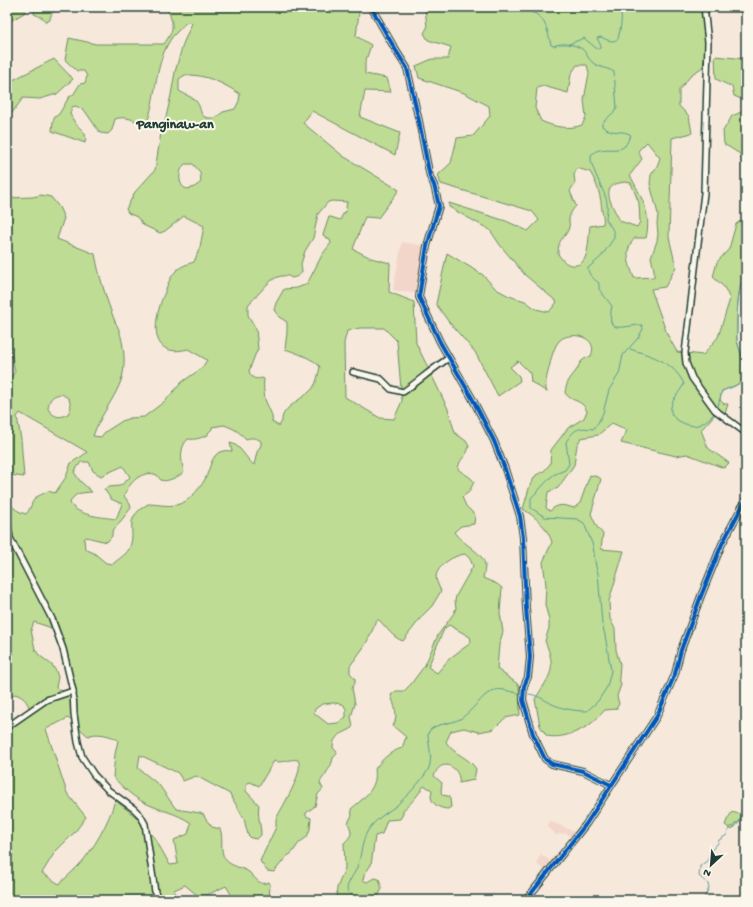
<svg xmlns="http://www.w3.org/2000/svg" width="753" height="907" font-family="'Gochi Hand',sans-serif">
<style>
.built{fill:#f2d6c9}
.green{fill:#bedc94;stroke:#6e8c64;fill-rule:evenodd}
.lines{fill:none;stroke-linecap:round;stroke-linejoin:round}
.stream{stroke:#5c9998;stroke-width:1}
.minor-casing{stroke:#1f3d34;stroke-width:8}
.minor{stroke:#fbf7ec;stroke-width:5}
.cycleway-casing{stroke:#fbf7ec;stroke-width:6}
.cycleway{stroke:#0057b8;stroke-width:4}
.labels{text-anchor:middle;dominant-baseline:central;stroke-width:4;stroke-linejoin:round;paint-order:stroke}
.neighbourhood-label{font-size:14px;font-weight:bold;fill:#1f3d34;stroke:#fbf7ec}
</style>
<rect width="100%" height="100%" fill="#f7e8dc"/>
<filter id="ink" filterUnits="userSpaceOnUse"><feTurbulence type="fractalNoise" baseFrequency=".025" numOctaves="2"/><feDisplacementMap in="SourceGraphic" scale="8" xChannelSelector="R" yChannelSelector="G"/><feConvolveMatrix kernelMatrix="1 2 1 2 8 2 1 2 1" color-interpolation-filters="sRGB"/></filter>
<g filter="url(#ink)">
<g class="built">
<polygon points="402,242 425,246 417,294 393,290"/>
<polygon points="550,821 575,832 572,837 565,833 556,835 554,834 554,832 547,827"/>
<polygon points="541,854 550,861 554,856 556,857 545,871 536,863"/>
</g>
<g class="green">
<polygon points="7,7 26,7 24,13 7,23"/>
<path d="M 35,7 L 59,7 C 55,10 50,14 50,20 L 46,22 L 43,18 L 34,14 Z"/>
<path d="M 169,7 L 357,7 L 359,13 L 356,36 L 371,45 L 365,63 L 365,74 L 387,78 L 391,92 L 365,91 L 360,117 L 400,133 L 395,155 L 312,111 L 303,123 L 343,156 L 399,190 L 378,218 L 365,217 L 353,249 L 371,258 L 390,263 L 389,292 L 414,302 L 416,343 L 448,409 L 455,433 L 466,441 L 469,446 C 467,458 460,456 458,469 C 463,474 471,476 474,482 L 469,492 L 462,497 L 466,506 L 475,515 L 474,524 L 461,526 L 454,532 C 461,543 483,552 485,565 C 485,569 484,574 483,578 L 497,584 L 502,588 L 500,613 L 503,632 L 499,645 L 497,669 L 519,685 L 520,715 L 505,718 L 494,729 L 479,732 L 464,728 L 451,731 L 446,742 C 454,755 469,757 476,769 L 474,780 L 459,783 C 462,770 442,754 434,776 L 442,783 L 441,791 L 442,795 L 448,796 L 450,799 L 451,807 L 448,809 C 442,809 431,805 431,796 C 431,794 432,792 432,790 L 425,786 L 423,787 C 419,794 410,805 403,810 L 403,814 L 400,819 L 387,820 L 382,834 L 375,836 L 371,865 L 364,875 L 363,880 L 367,882 L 374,878 L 379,879 L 382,889 L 378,896 L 378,900 L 336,900 L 337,888 L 345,868 L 344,843 C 352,835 353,834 348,823 L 352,815 L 351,809 C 365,797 378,788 375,769 C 383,758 390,752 402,748 L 406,737 L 393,726 C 399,716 394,705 391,695 L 396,691 L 404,691 L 411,684 L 425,665 L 438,635 L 454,613 L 456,608 L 455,601 L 456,596 L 473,566 L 470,559 L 465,554 C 454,555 438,565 436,576 C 436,582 439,586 441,591 L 432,606 L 423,615 L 403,641 C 393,638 387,628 379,620 L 377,620 L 366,644 L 350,666 L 350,673 L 355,678 L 355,683 L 352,688 L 355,704 L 351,717 L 353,725 L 351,729 C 342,734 333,735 333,748 L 337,752 L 337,754 L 333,758 C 332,768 320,780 320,783 C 321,785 322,787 323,789 L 318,794 L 315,806 L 306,813 L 306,816 L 311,818 L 310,829 L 307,837 L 299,843 L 292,853 L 286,857 L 274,872 L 267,871 L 260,861 L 276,827 L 276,819 C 282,807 305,771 298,760 C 289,758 283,764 274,761 L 259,786 L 250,782 L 246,784 L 246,791 L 259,805 C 257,816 261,824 261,835 L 257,839 L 251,838 L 248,835 L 244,819 L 230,794 L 196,776 L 183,781 L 178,773 L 140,755 L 138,768 L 159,785 L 176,809 L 200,813 L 204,815 L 205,818 L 212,827 L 220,829 C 224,838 219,850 225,859 C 231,867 242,867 249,872 C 253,875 256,881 261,883 C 264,884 266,883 269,882 L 270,884 L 269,900 L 225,900 L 231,894 L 226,886 L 207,895 L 197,895 L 185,885 L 174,890 L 176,900 L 7,900 L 7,726 L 30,710 C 27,701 24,697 15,694 L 7,700 L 7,541 L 9,541 L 7,529 L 7,381 L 15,372 L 7,333 L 7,198 L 33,197 L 41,195 L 51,197 L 59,207 L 64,218 L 57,239 L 95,254 C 99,276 106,298 114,319 C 115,323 118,326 119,330 C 124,345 126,363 122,378 C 115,399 100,415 93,436 L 101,437 L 105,432 L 122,421 L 130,418 L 144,417 L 165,401 L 182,382 L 202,368 L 207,360 L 188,349 C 146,360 154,316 165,292 C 167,285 170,278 175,272 C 179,267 187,264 194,262 L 200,247 L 204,226 L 184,216 L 165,231 L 160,233 L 143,225 L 137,217 L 128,213 L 126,209 L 135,192 L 155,170 L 161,133 L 164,126 L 171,95 L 175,72 L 183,44 L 192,23 L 188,22 C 183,24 183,26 179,30 C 177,32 175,34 173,36 C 154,61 157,98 146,126 C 136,121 126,115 115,119 L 112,130 L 108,134 L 100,133 L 85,111 L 76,106 L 72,107 L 70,114 C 72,117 73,120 75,123 C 81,130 88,132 85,143 L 52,131 L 53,121 L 55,117 L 59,114 L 69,97 L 73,95 L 80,84 L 85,83 L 87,76 L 84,71 L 77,71 L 65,60 L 69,38 L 96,44 L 164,44 C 174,30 174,26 168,10 ZM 185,75 C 205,74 223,83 240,94 L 239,101 L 235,109 L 223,112 L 215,118 C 196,119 204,110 196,101 C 192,97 184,94 179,91 L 179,79 ZM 185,164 L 193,164 L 200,172 L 201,182 C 179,202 175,172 185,164 ZM 332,201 L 347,202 L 345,213 L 343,214 L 340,220 L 331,217 L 329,217 L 323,235 L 330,240 L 331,243 L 322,255 L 307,284 L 297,288 L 284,289 L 276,303 L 274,310 L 279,317 L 287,322 L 287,332 L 285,349 C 294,352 315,359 320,367 C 318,375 317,382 313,388 C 304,399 281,407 282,421 L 279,426 L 272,422 C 274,415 267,406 265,399 C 264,392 263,386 264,379 L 262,378 C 255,380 251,378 249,371 L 255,355 L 258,349 L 256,329 L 248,315 L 248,305 C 252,300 257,296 261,291 C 269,282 276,274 289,276 L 291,278 C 297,277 299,276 302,272 L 301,264 L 305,251 L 313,238 L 318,214 L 328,202 ZM 360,328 L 384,328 L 397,341 L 402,401 L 394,419 L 380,418 L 345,397 L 344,343 L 347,331 ZM 62,394 L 69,399 L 71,407 L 68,414 C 59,419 54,417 48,409 C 49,399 52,395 62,394 ZM 20,413 L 87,452 L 82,456 L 71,463 L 66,477 L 55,493 L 48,491 C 44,494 39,495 35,498 C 31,503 31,509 26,514 C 4,508 8,493 10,475 L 24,477 L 21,439 L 17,417 ZM 224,425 C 235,429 238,431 246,439 C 252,437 256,438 261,441 L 261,445 L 257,452 L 254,465 C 245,458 241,445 230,443 L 232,451 C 229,451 226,450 223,451 C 211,453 210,470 205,479 C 201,487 191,499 182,503 C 172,508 158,504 148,504 C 121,520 138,529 129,549 C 126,555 118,559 113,564 L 106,563 L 94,553 L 85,549 L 84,539 L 86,537 L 107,542 L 112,536 L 112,532 L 131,508 L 130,504 L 124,496 C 129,483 142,469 157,475 C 158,476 159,479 161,480 C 166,483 180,476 184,472 C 181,461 179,447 188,439 C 196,440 200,438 208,435 L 208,433 L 212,429 L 212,427 ZM 81,462 L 89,462 L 93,471 L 101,476 L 123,466 L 130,477 L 120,486 L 109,487 L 104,489 L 111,499 L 122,504 L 116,519 C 103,517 77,516 70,503 C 74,492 82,493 92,492 L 80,481 L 74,472 ZM 34,622 L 49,627 L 55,632 L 67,670 L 69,689 L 63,691 L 56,688 L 58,677 L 56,671 L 52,665 L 39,655 L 35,649 L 31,630 ZM 449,625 L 470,637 L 471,641 L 468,645 L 450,658 L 437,673 L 428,667 L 444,629 ZM 334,703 L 343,704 L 346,709 L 346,717 L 338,723 L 328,724 L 314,713 L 315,709 L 322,704 ZM 68,718 L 88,736 C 95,732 111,735 118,740 L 115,754 L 113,777 C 122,787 133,797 145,803 C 161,811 175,812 191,823 L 188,834 L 174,840 L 178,864 L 170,865 L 156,840 L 136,817 L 115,800 C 110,820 93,851 78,866 C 72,872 66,878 59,884 L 42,873 L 55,852 L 75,832 L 86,817 L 67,793 L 46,729 Z"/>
<path d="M 425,7 L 707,7 L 708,24 L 703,67 L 692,74 L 679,90 L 679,106 L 689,116 L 692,133 L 672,138 L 669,237 L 676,267 L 665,287 L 651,289 L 667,334 L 677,352 L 703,355 L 718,337 L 730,299 L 724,287 L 713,277 L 717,262 L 729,249 L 736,224 L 746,217 L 746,268 C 738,288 737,306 737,328 C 737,333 736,339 738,344 C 740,353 750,370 744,379 C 739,385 729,388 722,391 L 720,400 L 724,404 L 728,404 L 725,414 L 734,420 L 734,424 L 717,412 L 701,430 L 708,448 L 729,463 L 724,468 L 687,454 L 676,456 L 621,443 L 627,430 L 612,423 L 598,435 L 581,438 L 577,445 L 574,465 L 558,488 L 548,492 L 546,508 L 550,511 C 558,503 564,505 574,508 L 580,503 L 590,475 L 598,477 L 601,479 L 591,514 L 597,527 L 603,534 L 601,549 L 624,551 L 609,601 L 610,619 L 615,629 L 616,650 L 620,664 L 619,678 L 621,685 L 617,696 L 619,704 L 616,709 L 605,710 C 600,715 595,721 589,725 C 577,733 560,739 547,736 L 540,726 L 535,699 C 551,674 557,670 545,641 L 549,628 L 549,620 L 545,605 L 546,585 L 543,562 L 552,542 C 547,527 537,518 523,509 L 530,485 L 536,475 L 544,471 L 550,464 L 551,450 L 568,428 L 584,418 L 587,411 C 581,398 572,403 565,393 C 566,383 570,378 576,371 C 579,367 579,362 583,360 C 585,358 589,357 591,356 C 600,336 569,330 559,341 C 553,348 551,360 549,368 C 547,376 544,385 547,392 L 531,382 L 530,373 L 518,361 L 510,367 L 519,376 L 520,381 L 498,396 L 475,352 L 448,321 L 436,304 L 447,253 L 483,275 L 496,289 L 509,296 L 525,301 L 536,309 L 549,312 L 557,302 L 525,275 L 500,245 L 490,230 L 449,207 L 449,203 L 506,221 L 528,231 L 539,220 L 532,211 L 441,184 L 438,175 L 451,163 L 457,138 L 473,136 L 490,116 L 489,106 L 464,93 L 419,78 L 416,66 L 432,59 L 448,59 L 451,47 L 428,40 L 424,33 L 427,28 ZM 577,65 L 587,65 L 589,73 L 584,100 L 586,117 L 582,125 C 569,130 554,127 541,121 L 535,108 L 537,88 L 543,86 L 568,93 L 571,74 ZM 647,142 L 660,158 L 657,166 L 651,175 L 650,184 L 658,214 L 657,224 L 658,234 L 657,241 L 651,257 L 654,270 L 654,277 L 634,278 C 629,263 623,251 635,238 L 646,238 C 652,213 641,197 630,175 L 642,159 L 638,151 ZM 577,168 L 590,172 C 598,185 601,197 602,211 C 603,216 604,220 603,224 L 590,226 C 588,237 590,264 576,265 C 567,266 563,261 558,254 C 558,236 566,239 569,227 C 570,225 569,223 569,221 C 569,215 572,210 576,206 L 570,191 L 575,183 L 574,175 ZM 625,182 L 631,183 L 639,203 L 640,222 L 637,227 L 620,221 C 612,204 597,185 625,182 Z"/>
<polygon points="715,56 746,59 746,101 734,96 732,87 716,79"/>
<polygon points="54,59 73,79 57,94 40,99 23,98 9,117 12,120 7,133 7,83"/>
<polygon points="746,110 746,170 744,167 740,154 724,144 723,131 732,116"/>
<polygon points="746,807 746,815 732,830 725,825 727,820 732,812 739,814"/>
</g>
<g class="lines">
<g class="stream">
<path d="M 522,7 C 526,12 530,11 536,14 C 547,21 548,34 551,45 L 554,46 C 561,42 575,44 582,49 C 586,52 588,59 593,63 C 600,68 608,68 614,72 L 617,108 L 614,112 L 602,123 L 602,126 C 611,135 623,129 631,135 C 629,138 627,143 625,146 C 618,153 600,145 592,154 C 586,162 607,193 607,204 C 608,209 606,214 606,219 L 614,232 L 614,238 L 601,257 L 588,268 C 588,275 594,279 599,283 L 599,289 L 612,306 C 605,337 623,325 642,325 L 643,329 L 638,338 L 623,355 L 619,374 L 609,390 L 603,413 L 598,423 L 593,429 C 578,427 574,429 566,442 L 569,464 L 565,470 L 553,475 L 531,498 L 531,508 L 545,517 L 577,519 L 584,523 L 593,546 L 596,567 L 598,573 L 602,624 L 605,635 L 611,671 L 607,687 L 598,701 L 587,711 C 575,711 563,709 552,704 C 545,700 537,695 529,694"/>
<path d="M 569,44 L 584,38 L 596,48 L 599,49 L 601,46 L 597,38 L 601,37 C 607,40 612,43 618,39 C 620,29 624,17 619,7"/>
<polyline points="7,155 12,148"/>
<path d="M 630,349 C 652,356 673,361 684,384 C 680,392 669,402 671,412 C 672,417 676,419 679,421 C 696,430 702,425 715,413"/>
<path d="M 717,410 L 722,391 C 729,388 739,386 744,379 C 750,370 740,353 738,344 C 736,339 737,333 737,328 C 737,307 738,288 746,268"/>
<path d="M 361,900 L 361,898 C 357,896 353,896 350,894 C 341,889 356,873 357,867 C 361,857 362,841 367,832 C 374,820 385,814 396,806 C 407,796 420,783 428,770 C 435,757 425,737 429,731 C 436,723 451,724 460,719 C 472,712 481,696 492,691 C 501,687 509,692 518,693"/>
<polyline points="703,900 709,888 708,884 699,876 700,866 708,860 710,852 718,843 719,840 727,835 729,827 733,827 736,823 739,822 742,814 746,811"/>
</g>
<defs>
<g id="minor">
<polyline points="371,7 395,49 407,68 419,121 430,177 434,185 439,206 427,246 419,297 440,342 472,398 494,441 505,469 520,516 523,538 526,608 530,657 528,677 524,686 523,700 533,734 545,759 552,764 583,771 611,785"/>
<polyline points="704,7 708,42 704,193 685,353 686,363 692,378 715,410 746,433"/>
<path d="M 353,372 L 381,379 L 391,389 L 403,392 C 419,381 433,368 449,358"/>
<polyline points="7,519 10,538 52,619 63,649 73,691 74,714 78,742 82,757 94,775 108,790 134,809 140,815 145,824 155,892 158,900"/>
<polyline points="7,727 46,700 73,691"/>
<polyline points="526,900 586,824 657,716 675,674 681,650 701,596 722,544 746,499"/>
</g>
</defs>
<use href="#minor" class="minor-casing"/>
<use href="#minor" class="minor"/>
<defs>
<g id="cycleway">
<polyline points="371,7 395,49 407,68 419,121 430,177 434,185 439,206 427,246 419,297 440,342 472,398 494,441 505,469 520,516 523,538 526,608 530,657 528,677 524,686 523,700 533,734 545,759 552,764 583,771 611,785"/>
<polyline points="526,900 586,824 657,716 675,674 681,650 701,596 722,544 746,499"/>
</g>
</defs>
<use href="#cycleway" class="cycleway-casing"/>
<use href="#cycleway" class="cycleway"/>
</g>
</g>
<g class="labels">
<g class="neighbourhood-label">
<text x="175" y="125">Panginaw-an</text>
</g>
</g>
<rect width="753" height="907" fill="none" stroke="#fbf7ec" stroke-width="24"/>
<rect x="12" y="12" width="729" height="883" fill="none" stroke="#1f3d34" stroke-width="1.5" filter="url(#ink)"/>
<g transform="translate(711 865) rotate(206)" stroke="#fbf7ec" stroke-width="3" paint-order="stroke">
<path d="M0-3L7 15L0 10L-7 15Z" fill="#1f3d34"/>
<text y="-6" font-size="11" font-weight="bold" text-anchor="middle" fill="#1f3d34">N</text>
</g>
</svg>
